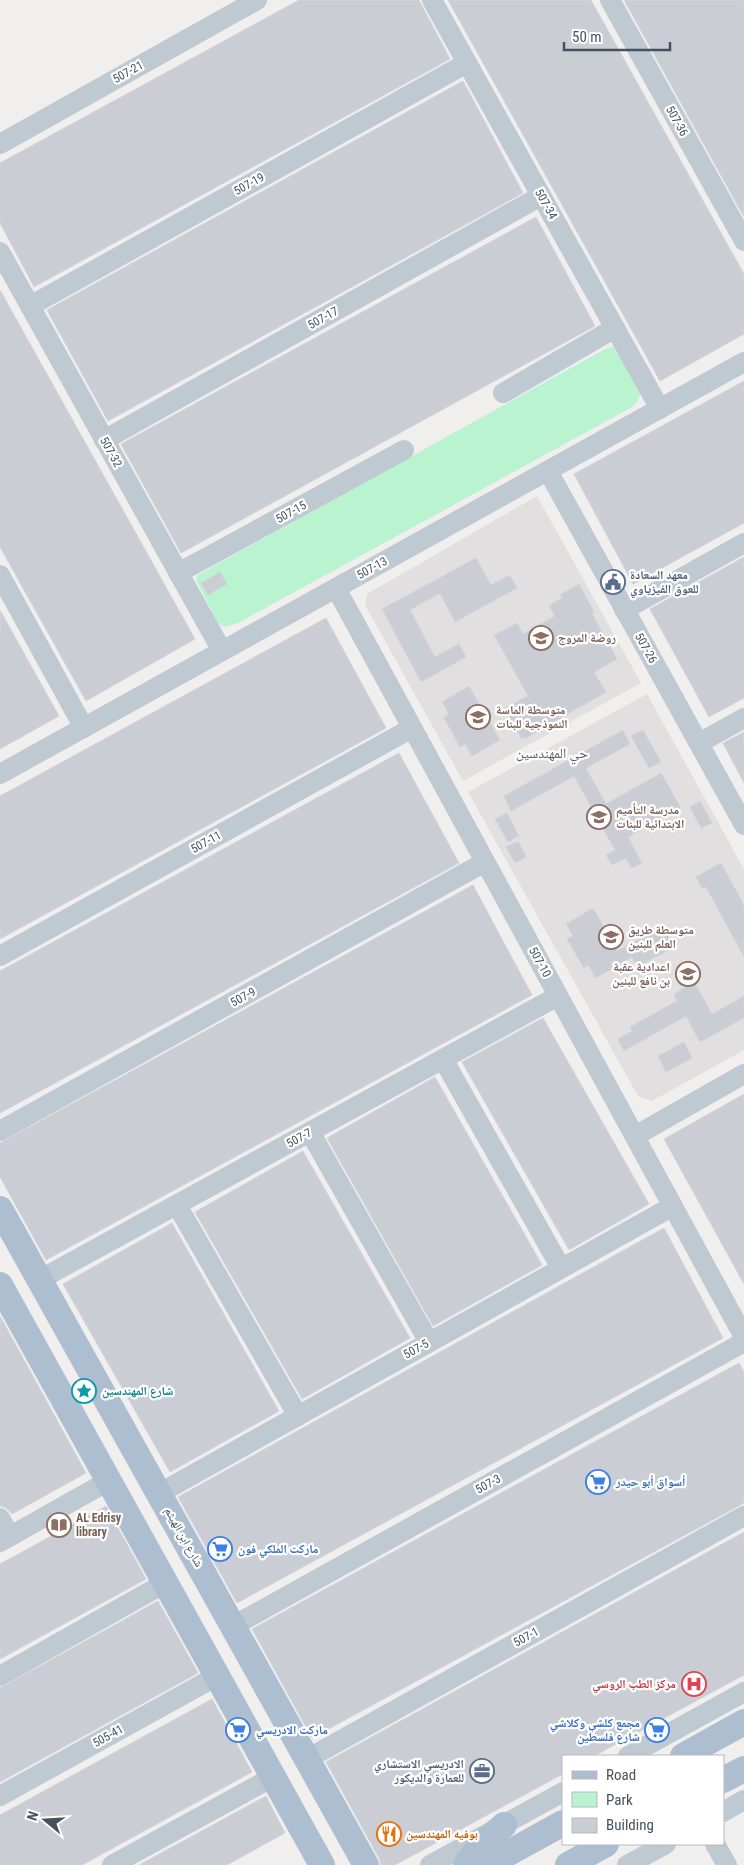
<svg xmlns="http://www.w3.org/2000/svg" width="744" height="1865" font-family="'Roboto Condensed','Noto Naskh Arabic',sans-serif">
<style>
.education{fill:#e2dfe0}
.green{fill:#b9f3cf}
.building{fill:#cacdd4;stroke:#d2d5db}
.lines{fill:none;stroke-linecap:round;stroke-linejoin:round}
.minor{stroke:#bec9d2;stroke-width:20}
.major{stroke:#acbed0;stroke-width:26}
.labels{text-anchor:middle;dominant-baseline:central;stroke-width:4.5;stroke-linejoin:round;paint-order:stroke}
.street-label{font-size:12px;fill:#45525e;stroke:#fff}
.service-label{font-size:12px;font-weight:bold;fill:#4e5e75;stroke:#fff;text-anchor:start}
.education-label{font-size:12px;font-weight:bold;fill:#785e54;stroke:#fff;text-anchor:start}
.culture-label{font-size:12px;font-weight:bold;fill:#0d838f;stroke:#fff;text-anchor:start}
.shop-label{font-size:12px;font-weight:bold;fill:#366cbe;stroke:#fff;text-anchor:start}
.health-label{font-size:12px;font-weight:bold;fill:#be3a42;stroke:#fff;text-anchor:end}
.food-label{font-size:12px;font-weight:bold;fill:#c56008;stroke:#fff;text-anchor:start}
.neighbourhood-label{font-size:14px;fill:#5a5f64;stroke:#fff}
</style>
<rect width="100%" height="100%" fill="#f1eeee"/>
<g class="education">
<polygon points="537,496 641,683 463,781 365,605 367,594"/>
<polygon points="647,694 744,869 744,1050 652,1101 638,1096 468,792"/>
</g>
<polygon class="green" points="613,347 640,390 640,396 634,406 240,622 225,627 218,624 197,582 196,578 199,574 607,348"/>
<g class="building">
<polygon points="299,0 419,0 450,59 34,287 0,223 0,163"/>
<polygon points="448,0 591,0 744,274 744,334 660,381"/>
<polygon points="624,0 744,0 744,217"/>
<polygon points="463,81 523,193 108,421 47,310"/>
<polygon points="536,217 595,326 181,553 121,444"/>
<polygon points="0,290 195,639 86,701 0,547"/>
<polygon points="744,381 744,523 633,584 574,474"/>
<polygon points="744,557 744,698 709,717 650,609"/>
<polygon points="476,558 491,585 510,575 517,588 455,622 440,593 410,610 435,657 459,644 466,657 421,682 382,609"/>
<polygon points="220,572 227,584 208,595 201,583"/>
<polygon points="579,584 594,612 592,614 617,659 594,672 606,692 526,738 521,738 505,708 528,696 494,635 517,623 523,634 555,616 549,606 562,598 560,595"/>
<polygon points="0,610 59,716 0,749"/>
<polygon points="326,618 386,728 0,939 0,796"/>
<polygon points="469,686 500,740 472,756 465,744 460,747 444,718 449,714 442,702"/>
<polygon points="623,730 630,744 586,768 606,804 661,773 681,808 628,837 642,863 631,868 626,858 612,865 606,855 615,850 574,776 511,811 504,796"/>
<polygon points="643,730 661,762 649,768 631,736"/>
<polygon points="744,732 744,783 723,743"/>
<polygon points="399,753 459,863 0,1113 0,971"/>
<polygon points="700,801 712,823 701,828 690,807"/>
<polygon points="507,813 519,836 508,842 495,819"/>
<polygon points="518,841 526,857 515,863 506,847"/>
<polygon points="721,863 744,905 744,957 706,887 702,889 696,877"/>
<polygon points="473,885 532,995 46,1260 0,1177 0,1143"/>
<polygon points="593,908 617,951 663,926 674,947 637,967 632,957 596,978 588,965 584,968 567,939 573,936 566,924"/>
<polygon points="694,982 712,1014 744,996 744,1018 700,1042 686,1016 624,1051 618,1039 632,1031 630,1027 677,1001 674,994"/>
<polygon points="543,1018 649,1204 569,1250 462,1062"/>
<polygon points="684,1042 692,1058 666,1072 658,1056"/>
<polygon points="435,1077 542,1265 433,1326 327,1138"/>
<polygon points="744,1094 744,1284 664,1139"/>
<polygon points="303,1151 410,1338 302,1399 195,1212"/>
<polygon points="172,1223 279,1411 170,1472 63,1284"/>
<polygon points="664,1228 723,1338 237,1603 178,1497"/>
<polygon points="0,1316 86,1473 12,1514 6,1508 0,1506"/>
<polygon points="739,1363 744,1372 744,1503 312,1738 252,1629"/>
<polygon points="106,1506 146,1579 0,1659 0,1564"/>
<polygon points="744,1532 744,1675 594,1756 563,1756 563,1774 395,1865 381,1865 379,1858 326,1762"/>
<polygon points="158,1601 198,1673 0,1782 0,1688"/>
<polygon points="212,1699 252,1772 82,1865 0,1865 0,1815"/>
<polygon points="266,1796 285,1833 227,1865 139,1865"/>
</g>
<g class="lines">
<g class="minor">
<polyline points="432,0 660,409"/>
<polyline points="610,0 744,241"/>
<polyline points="0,144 257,0"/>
<polyline points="0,252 222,651"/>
<polyline points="30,306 467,63"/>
<polyline points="503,393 615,328"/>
<polyline points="104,440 541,196"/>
<polyline points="548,471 744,825"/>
<polyline points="178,573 404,450"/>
<polyline points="0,575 84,728"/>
<polyline points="336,588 744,1337"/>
<polyline points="624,610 744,543"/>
<polyline points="699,743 744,718"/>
<polyline points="0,774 744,362"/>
<polyline points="0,956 412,728"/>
<polyline points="443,1059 561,1268"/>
<polyline points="0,1131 485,862"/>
<polyline points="310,1132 429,1342"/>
<polyline points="635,1136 744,1074"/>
<polyline points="177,1205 298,1416"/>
<polyline points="39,1280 558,996"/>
<polyline points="160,1493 673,1206"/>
<polyline points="0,1518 10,1536"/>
<polyline points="0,1542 110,1480"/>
<polyline points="233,1626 744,1342"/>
<polyline points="0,1676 165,1583"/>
<polyline points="628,1756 744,1692"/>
<polyline points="307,1759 744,1516"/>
<polyline points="0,1796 217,1676"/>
<polyline points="723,1812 744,1800"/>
<polyline points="715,1844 727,1865"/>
<polyline points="112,1865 273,1777"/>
<polyline points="430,1865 563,1792"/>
<polyline points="627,1865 666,1844"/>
</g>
<g class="major">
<polyline points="0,1209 366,1865"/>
<polyline points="0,1285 322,1865"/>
<polyline points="683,1756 744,1722"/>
<polyline points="723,1780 744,1769"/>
<polyline points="466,1865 479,1847 504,1825"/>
<polyline points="487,1865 563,1823"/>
<polyline points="568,1865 606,1844"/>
</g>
</g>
<defs>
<symbol id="civic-ring" viewBox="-11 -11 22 22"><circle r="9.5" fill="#fff" stroke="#5c6f8a" stroke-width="1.5"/><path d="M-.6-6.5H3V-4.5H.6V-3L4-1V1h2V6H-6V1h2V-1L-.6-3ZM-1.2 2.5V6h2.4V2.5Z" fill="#5c6f8a"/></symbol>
<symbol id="school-ring" viewBox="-11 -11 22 22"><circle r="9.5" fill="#fff" stroke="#8d6e63" stroke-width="1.5"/><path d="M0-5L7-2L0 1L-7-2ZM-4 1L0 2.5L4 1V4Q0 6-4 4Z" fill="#8d6e63"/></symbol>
<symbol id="sight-ring" viewBox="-11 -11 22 22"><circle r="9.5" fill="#fff" stroke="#0f9aa8" stroke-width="1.5"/><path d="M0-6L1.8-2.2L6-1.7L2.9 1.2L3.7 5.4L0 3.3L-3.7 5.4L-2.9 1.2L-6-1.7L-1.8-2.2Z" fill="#0f9aa8"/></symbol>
<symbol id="supermarket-ring" viewBox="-11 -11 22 22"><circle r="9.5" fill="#fff" stroke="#3f7fe0" stroke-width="1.5"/><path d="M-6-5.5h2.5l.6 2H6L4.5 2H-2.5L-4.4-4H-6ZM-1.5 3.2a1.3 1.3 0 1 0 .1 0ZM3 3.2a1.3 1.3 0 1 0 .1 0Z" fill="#3f7fe0"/></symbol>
<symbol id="library-ring" viewBox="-11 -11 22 22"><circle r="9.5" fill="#fff" stroke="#8d6e63" stroke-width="1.5"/><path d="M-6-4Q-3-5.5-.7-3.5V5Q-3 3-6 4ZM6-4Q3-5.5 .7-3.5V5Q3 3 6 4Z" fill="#8d6e63"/></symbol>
<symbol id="hospital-ring" viewBox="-11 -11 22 22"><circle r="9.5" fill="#fff" stroke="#e0444e" stroke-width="1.5"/><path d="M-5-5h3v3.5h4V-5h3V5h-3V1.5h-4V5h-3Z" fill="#e0444e"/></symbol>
<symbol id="office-ring" viewBox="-11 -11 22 22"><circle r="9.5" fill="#fff" stroke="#5c6f8a" stroke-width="1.5"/><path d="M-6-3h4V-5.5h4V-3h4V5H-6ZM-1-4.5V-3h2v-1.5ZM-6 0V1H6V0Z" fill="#5c6f8a"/></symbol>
<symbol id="restaurant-ring" viewBox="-11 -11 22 22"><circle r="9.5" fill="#fff" stroke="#e8710a" stroke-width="1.5"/><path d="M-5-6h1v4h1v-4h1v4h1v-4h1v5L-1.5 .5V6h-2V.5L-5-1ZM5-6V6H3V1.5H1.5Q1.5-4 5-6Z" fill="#e8710a"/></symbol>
</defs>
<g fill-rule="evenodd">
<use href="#civic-ring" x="599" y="568" width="28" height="28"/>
<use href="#school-ring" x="527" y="624" width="28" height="28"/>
<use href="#school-ring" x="464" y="703" width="28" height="28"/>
<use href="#school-ring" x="585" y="803" width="28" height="28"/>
<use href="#school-ring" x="597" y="923" width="28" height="28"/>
<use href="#school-ring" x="674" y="960" width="28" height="28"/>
<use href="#sight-ring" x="70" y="1377" width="28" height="28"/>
<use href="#supermarket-ring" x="584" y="1468" width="28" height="28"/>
<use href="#library-ring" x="45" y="1511" width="28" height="28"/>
<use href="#supermarket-ring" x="206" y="1535" width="28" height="28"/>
<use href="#hospital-ring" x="680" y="1670" width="28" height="28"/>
<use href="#supermarket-ring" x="224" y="1716" width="28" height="28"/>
<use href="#supermarket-ring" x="643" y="1716" width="28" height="28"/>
<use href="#office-ring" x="468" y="1757" width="28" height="28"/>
<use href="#restaurant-ring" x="375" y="1820" width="28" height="28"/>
</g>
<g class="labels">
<g class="street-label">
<text transform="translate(128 72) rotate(-29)">507-21</text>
<text transform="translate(677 121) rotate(61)">507-36</text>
<text transform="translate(249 184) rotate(-29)">507-19</text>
<text transform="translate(546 204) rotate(61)">507-34</text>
<text transform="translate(323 318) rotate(-29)">507-17</text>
<text transform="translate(111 452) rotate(61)">507-32</text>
<text transform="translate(291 512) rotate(-29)">507-15</text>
<text transform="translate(372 568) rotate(-29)">507-13</text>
<text transform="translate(646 648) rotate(61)">507-26</text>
<text transform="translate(206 842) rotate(-29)">507-11</text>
<text transform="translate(540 962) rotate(61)">507-10</text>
<text transform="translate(243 997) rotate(-29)">507-9</text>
<text transform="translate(299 1138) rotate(-29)">507-7</text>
<text transform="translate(416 1349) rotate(-29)">507-5</text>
<text transform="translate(488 1484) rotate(-29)">507-3</text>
<text transform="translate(184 1537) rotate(61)">شارع ابن الهيثم</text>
<text transform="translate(526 1637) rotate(-29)">507-1</text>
<text transform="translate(108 1736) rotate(-29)">505-41</text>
</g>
<g class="service-label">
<text x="630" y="575">معهد السعادة<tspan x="630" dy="14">للعوق الفيزياوي</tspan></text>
<text x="464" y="1764" text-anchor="end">الادريسي الاستشاري<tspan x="464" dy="14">للعمارة والديكور</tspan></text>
</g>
<g class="education-label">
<text x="558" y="638">روضة المروج</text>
<text x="496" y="710">متوسطة الماسة<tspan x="496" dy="14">النموذجية للبنات</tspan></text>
<text x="616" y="810">مدرسة التأميم<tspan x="616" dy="14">الابتدائية للبنات</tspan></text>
<text x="628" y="930">متوسطة طريق<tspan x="628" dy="14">العلم للبنين</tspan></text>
<text x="670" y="967" text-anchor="end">اعدادية عقبة<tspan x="670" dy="14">بن نافع للبنين</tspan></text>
<text x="76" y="1518">AL Edrisy<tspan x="76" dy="14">library</tspan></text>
</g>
<g class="culture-label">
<text x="102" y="1391">شارع المهندسين</text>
</g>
<g class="shop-label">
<text x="616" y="1482">أسواق أبو حيدر</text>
<text x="238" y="1549">ماركت الملكي فون</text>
<text x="640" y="1723" text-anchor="end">مجمع كلشي وكلاشي<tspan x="640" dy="14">شارع فلسطين</tspan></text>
<text x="256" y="1730">ماركت الادريسي</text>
</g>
<g class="health-label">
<text x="676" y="1684">مركز الطب الروسي</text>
</g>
<g class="food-label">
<text x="406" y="1834">بوفيه المهندسين</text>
</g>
<g class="neighbourhood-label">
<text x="552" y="753">حي المهندسين</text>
</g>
</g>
<rect x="562" y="1755" width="162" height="90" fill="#ffffff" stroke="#b5babf"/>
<rect x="572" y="1771" width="25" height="8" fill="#acbed0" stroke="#b5babf"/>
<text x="606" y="1780" font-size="15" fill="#45525e">Road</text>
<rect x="572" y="1792" width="25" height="15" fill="#b9f3cf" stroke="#b5babf"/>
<text x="606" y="1805" font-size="15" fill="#45525e">Park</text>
<rect x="572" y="1818" width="25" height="15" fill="#cacdd4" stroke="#b5babf"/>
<text x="606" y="1830" font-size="15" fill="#45525e">Building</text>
<g transform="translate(45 1820) rotate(288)" stroke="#ffffff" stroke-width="4" paint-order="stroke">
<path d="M0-4L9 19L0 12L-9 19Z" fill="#45525e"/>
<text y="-8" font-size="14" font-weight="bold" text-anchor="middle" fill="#45525e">N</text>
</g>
<path d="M564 42v8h106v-8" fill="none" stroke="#45525e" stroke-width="2.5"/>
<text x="572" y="42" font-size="15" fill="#45525e" stroke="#ffffff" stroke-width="4" paint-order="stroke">50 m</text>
</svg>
